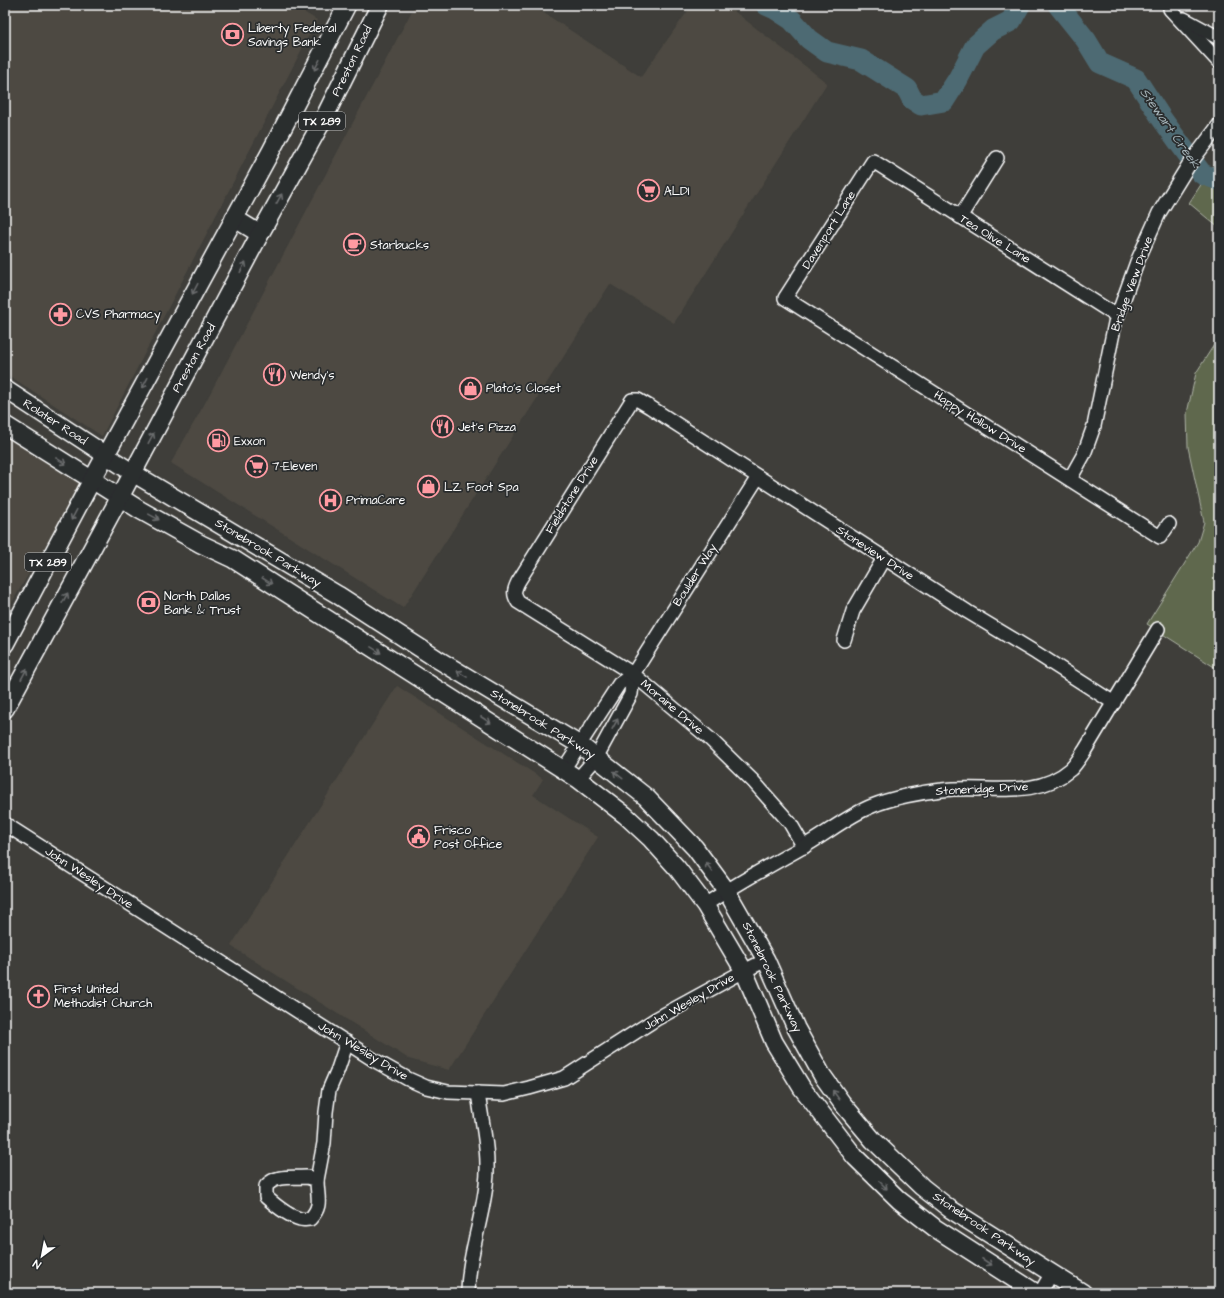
<svg xmlns="http://www.w3.org/2000/svg" width="1224" height="1298" font-family="'Architects Daughter',sans-serif">
<style>
.built{fill:#4d4a42}
.green{fill:#5e674d;stroke:#aeb3a6}
.lines{fill:none;stroke-linecap:round;stroke-linejoin:round}
.river{stroke:#4e6a73;stroke-width:21}
.minor-casing{stroke:#fff;stroke-width:16}
.major-casing{stroke:#fff;stroke-width:20}
.minor{stroke:#2a2d2e;stroke-width:13}
.major{stroke:#2a2d2e;stroke-width:17}
.oneway{stroke:#6a6c6d}
.labels{text-anchor:middle;dominant-baseline:central;stroke-width:3.5;stroke-linejoin:round;paint-order:stroke}
.shield{fill:#2a2d2e;stroke:#bfc0c0;stroke-width:1}
.shield-label{font-size:11px;font-weight:bold;fill:#fff}
.poi-label{font-size:12px;fill:#fff;stroke:#2a2d2e;text-anchor:start}
.street-label{font-size:12px;fill:#fff;stroke:#2a2d2e}
.water-label{font-size:13px;font-style:italic;fill:#a6b4b9;stroke:#2a2d2e}
</style>
<rect width="100%" height="100%" fill="#3f3e3a"/>
<filter id="ink" filterUnits="userSpaceOnUse"><feTurbulence type="fractalNoise" baseFrequency=".025" numOctaves="2"/><feDisplacementMap in="SourceGraphic" scale="8" xChannelSelector="R" yChannelSelector="G"/><feConvolveMatrix kernelMatrix="1 2 1 2 8 2 1 2 1" color-interpolation-filters="sRGB"/></filter>
<g filter="url(#ink)">
<g class="built">
<polygon points="5,5 292,5 317,20 102,436 5,373"/>
<polygon points="415,5 532,5 641,77 692,5 726,5 827,83 674,323 610,284 403,608 171,463 204,405"/>
<polygon points="5,434 83,482 5,614"/>
<polygon points="397,686 543,779 533,795 598,837 449,1070 409,1059 231,946"/>
</g>
<g class="green">
<polygon points="1219,157 1219,228 1189,203"/>
<polygon points="1219,337 1219,670 1147,624 1198,542 1204,522 1188,447 1187,413 1196,373"/>
</g>
<g class="lines">
<g class="river">
<polyline points="766,5 775,9 792,20 809,39 827,52 861,60 907,89 912,99 921,105 944,101 958,79 975,46 993,30 1011,21 1020,5"/>
<polyline points="1058,5 1086,40 1100,63 1136,79 1162,119 1202,174 1219,180"/>
</g>
<defs>
<g id="minor">
<polyline points="1170,9 1219,62"/>
<polyline points="1184,19 1219,38"/>
<polyline points="960,217 997,158"/>
<polyline points="1117,316 873,161 785,298 1160,537 1169,524"/>
<polyline points="1070,479 1084,454 1094,426 1115,323 1137,262 1159,213 1188,166 1219,125"/>
<polyline points="844,640 853,611 884,558"/>
<polyline points="563,770 619,684 633,674 758,477"/>
<polyline points="578,779 596,758 631,694 633,674"/>
<polyline points="5,824 374,1060 408,1079 426,1087 448,1092 504,1094 529,1088 564,1078 656,1019 744,971 766,960"/>
<path d="M 804,847 L 790,823 L 753,781 L 709,738 L 633,674 L 518,602 C 513,594 514,590 518,582 L 632,400 L 638,400 L 650,407 L 968,612 L 1036,653 L 1114,703"/>
<path d="M 705,905 C 736,884 769,866 801,848 C 825,835 847,816 872,806 C 891,798 922,792 942,790 C 986,784 1034,801 1071,769 C 1076,764 1081,756 1085,750 L 1158,629"/>
<path d="M 307,1177 L 317,1180 C 317,1198 323,1205 310,1219 C 307,1219 303,1220 300,1219 C 288,1216 275,1205 266,1197 L 266,1186 C 276,1174 293,1178 307,1177 Z"/>
<polyline points="317,1180 324,1143 326,1112 329,1090 338,1069 347,1042"/>
<path d="M 468,1293 C 468,1256 482,1221 486,1185 C 490,1154 482,1123 478,1093"/>
<polyline points="1040,1293 1052,1273"/>
</g>
<g id="major">
<polyline points="234,218 260,234"/>
<polyline points="5,389 133,473 338,595 437,659 580,745 646,797 695,848 726,890 766,960 796,1028 822,1075 842,1103 873,1140 922,1187 950,1209 1083,1293"/>
<polyline points="5,425 140,510 201,544 233,559 578,779 625,815 651,839 677,868 705,905 744,971 774,1042 802,1088 855,1157 899,1200 935,1228 1036,1293"/>
<polyline points="5,644 92,480 271,151 347,5"/>
<polyline points="5,709 120,497 260,234 323,120 380,5"/>
</g>
</defs>
<use href="#minor" class="minor-casing"/>
<use href="#major" class="major-casing"/>
<use href="#minor" class="minor"/>
<use href="#major" class="major"/>
</g>
<defs><path id="oneway-shaft" d="M-6 0H5M1.5-3L5.5 0L1.5 3" fill="none" stroke-width="1.6" stroke-linecap="round" stroke-linejoin="round"/></defs>
<g class="oneway">
<use href="#oneway-shaft" transform="translate(317 65) rotate(118)"/>
<use href="#oneway-shaft" transform="translate(279 199) rotate(-61)"/>
<use href="#oneway-shaft" transform="translate(243 267) rotate(-62)"/>
<use href="#oneway-shaft" transform="translate(195 289) rotate(118)"/>
<use href="#oneway-shaft" transform="translate(145 383) rotate(118)"/>
<use href="#oneway-shaft" transform="translate(151 438) rotate(-62)"/>
<use href="#oneway-shaft" transform="translate(61 461) rotate(32)"/>
<use href="#oneway-shaft" transform="translate(74 515) rotate(118)"/>
<use href="#oneway-shaft" transform="translate(154 517) rotate(29)"/>
<use href="#oneway-shaft" transform="translate(267 581) rotate(33)"/>
<use href="#oneway-shaft" transform="translate(65 598) rotate(-61)"/>
<use href="#oneway-shaft" transform="translate(376 650) rotate(32)"/>
<use href="#oneway-shaft" transform="translate(24 674) rotate(-62)"/>
<use href="#oneway-shaft" transform="translate(462 674) rotate(-149)"/>
<use href="#oneway-shaft" transform="translate(486 720) rotate(33)"/>
<use href="#oneway-shaft" transform="translate(615 724) rotate(-61)"/>
<use href="#oneway-shaft" transform="translate(618 775) rotate(-142)"/>
<use href="#oneway-shaft" transform="translate(709 867) rotate(-127)"/>
<use href="#oneway-shaft" transform="translate(836 1095) rotate(-126)"/>
<use href="#oneway-shaft" transform="translate(883 1185) rotate(45)"/>
<use href="#oneway-shaft" transform="translate(987 1262) rotate(33)"/>
</g>
</g>
<defs>
<symbol id="bank-ring" viewBox="-11 -11 22 22"><circle r="9.5" fill="#2a2d2e" stroke="#ff9aa2" stroke-width="1.5"/><path d="M-6-4H6V4H-6ZM0-2.3a2.3 2.3 0 1 0 0 4.6a2.3 2.3 0 1 0 0-4.6Z" fill="#ff9aa2"/></symbol>
<symbol id="supermarket-ring" viewBox="-11 -11 22 22"><circle r="9.5" fill="#2a2d2e" stroke="#ff9aa2" stroke-width="1.5"/><path d="M-6-5.5h2.5l.6 2H6L4.5 2H-2.5L-4.4-4H-6ZM-1.5 3.2a1.3 1.3 0 1 0 .1 0ZM3 3.2a1.3 1.3 0 1 0 .1 0Z" fill="#ff9aa2"/></symbol>
<symbol id="cafe-ring" viewBox="-11 -11 22 22"><circle r="9.5" fill="#2a2d2e" stroke="#ff9aa2" stroke-width="1.5"/><path d="M-5.5-4.5H6V0H3Q3 3.5 0 3.5H-2.5Q-5.5 3.5-5.5 0ZM3-3.2v2h1.7v-2ZM-6 4.5H4V6H-6Z" fill="#ff9aa2"/></symbol>
<symbol id="pharmacy-ring" viewBox="-11 -11 22 22"><circle r="9.5" fill="#2a2d2e" stroke="#ff9aa2" stroke-width="1.5"/><path d="M-2-6h4v4h4v4h-4v4h-4v-4h-4v-4h4Z" fill="#ff9aa2"/></symbol>
<symbol id="restaurant-ring" viewBox="-11 -11 22 22"><circle r="9.5" fill="#2a2d2e" stroke="#ff9aa2" stroke-width="1.5"/><path d="M-5-6h1v4h1v-4h1v4h1v-4h1v5L-1.5 .5V6h-2V.5L-5-1ZM5-6V6H3V1.5H1.5Q1.5-4 5-6Z" fill="#ff9aa2"/></symbol>
<symbol id="shop-ring" viewBox="-11 -11 22 22"><circle r="9.5" fill="#2a2d2e" stroke="#ff9aa2" stroke-width="1.5"/><path d="M-5-2.5h2.3a2.7 3.5 0 0 1 5.4 0H5L5.5 6h-11ZM-1.5-2.5h3a1.5 2.3 0 0 0-3 0Z" fill="#ff9aa2"/></symbol>
<symbol id="fuel-ring" viewBox="-11 -11 22 22"><circle r="9.5" fill="#2a2d2e" stroke="#ff9aa2" stroke-width="1.5"/><path d="M-5.5-6h7V0h2V4h1.3V-2.5L3-4.5l.8-.8L6-3V5H2.5V1h-1V6h-7ZM-4.2-4.7v3.2H.2V-4.7Z" fill="#ff9aa2"/></symbol>
<symbol id="hospital-ring" viewBox="-11 -11 22 22"><circle r="9.5" fill="#2a2d2e" stroke="#ff9aa2" stroke-width="1.5"/><path d="M-5-5h3v3.5h4V-5h3V5h-3V1.5h-4V5h-3Z" fill="#ff9aa2"/></symbol>
<symbol id="civic-ring" viewBox="-11 -11 22 22"><circle r="9.5" fill="#2a2d2e" stroke="#ff9aa2" stroke-width="1.5"/><path d="M-.6-6.5H3V-4.5H.6V-3L4-1V1h2V6H-6V1h2V-1L-.6-3ZM-1.2 2.5V6h2.4V2.5Z" fill="#ff9aa2"/></symbol>
<symbol id="church-ring" viewBox="-11 -11 22 22"><circle r="9.5" fill="#2a2d2e" stroke="#ff9aa2" stroke-width="1.5"/><path d="M-1.2-6h2.4v3.5h3.3v2.4h-3.3V6h-2.4V-.1h-3.3v-2.4h3.3Z" fill="#ff9aa2"/></symbol>
</defs>
<g fill-rule="evenodd">
<use href="#bank-ring" x="220" y="22" width="25" height="25"/>
<use href="#supermarket-ring" x="636" y="178" width="25" height="25"/>
<use href="#cafe-ring" x="342" y="232" width="25" height="25"/>
<use href="#pharmacy-ring" x="48" y="302" width="25" height="25"/>
<use href="#restaurant-ring" x="262" y="362" width="25" height="25"/>
<use href="#shop-ring" x="458" y="376" width="25" height="25"/>
<use href="#restaurant-ring" x="430" y="414" width="25" height="25"/>
<use href="#fuel-ring" x="206" y="428" width="25" height="25"/>
<use href="#supermarket-ring" x="244" y="454" width="25" height="25"/>
<use href="#shop-ring" x="416" y="474" width="25" height="25"/>
<use href="#hospital-ring" x="318" y="488" width="25" height="25"/>
<use href="#bank-ring" x="136" y="590" width="25" height="25"/>
<use href="#civic-ring" x="406" y="824" width="25" height="25"/>
<use href="#church-ring" x="26" y="984" width="25" height="25"/>
</g>
<g class="labels">
<g class="shield">
<rect x="299" y="112" width="46" height="18" rx="3"/>
<rect x="25" y="553" width="46" height="18" rx="3"/>
</g>
<g class="shield-label">
<text x="322" y="121">TX 289</text>
<text x="48" y="562">TX 289</text>
</g>
<g class="poi-label">
<text x="248" y="28">Liberty Federal<tspan x="248" dy="14">Savings Bank</tspan></text>
<text x="664" y="191">ALDI</text>
<text x="370" y="245">Starbucks</text>
<text x="76" y="314">CVS Pharmacy</text>
<text x="290" y="375">Wendy's</text>
<text x="486" y="388">Plato's Closet</text>
<text x="458" y="427">Jet's Pizza</text>
<text x="234" y="441">Exxon</text>
<text x="272" y="466">7-Eleven</text>
<text x="444" y="487">LZ Foot Spa</text>
<text x="346" y="500">PrimaCare</text>
<text x="164" y="596">North Dallas<tspan x="164" dy="14">Bank &amp; Trust</tspan></text>
<text x="434" y="830">Frisco<tspan x="434" dy="14">Post Office</tspan></text>
<text x="54" y="989">First United<tspan x="54" dy="14">Methodist Church</tspan></text>
</g>
<g class="street-label">
<text transform="translate(352 61) rotate(-64)">Preston Road</text>
<text transform="translate(829 230) rotate(-58)">Davenport Lane</text>
<text transform="translate(995 239) rotate(32)">Tea Olive Lane</text>
<text transform="translate(1132 284) rotate(-70)">Bridge View Drive</text>
<text transform="translate(194 358) rotate(-61)">Preston Road</text>
<text transform="translate(55 422) rotate(33)">Rolater Road</text>
<text transform="translate(980 422) rotate(32)">Happy Hollow Drive</text>
<text transform="translate(572 495) rotate(-58)">Fieldstone Drive</text>
<text transform="translate(268 553) rotate(31)">Stonebrook Parkway</text>
<text transform="translate(875 553) rotate(33)">Stoneview Drive</text>
<text transform="translate(695 575) rotate(-58)">Boulder Way</text>
<text transform="translate(672 707) rotate(40)">Moraine Drive</text>
<text transform="translate(543 724) rotate(32)">Stonebrook Parkway</text>
<text transform="translate(982 789) rotate(-3)">Stoneridge Drive</text>
<text transform="translate(89 878) rotate(33)">John Wesley Drive</text>
<text transform="translate(772 977) rotate(64)">Stonebrook Parkway</text>
<text transform="translate(689 1002) rotate(-30)">John Wesley Drive</text>
<text transform="translate(363 1051) rotate(31)">John Wesley Drive</text>
<text transform="translate(984 1229) rotate(34)">Stonebrook Parkway</text>
</g>
<g class="water-label">
<text transform="translate(1170 128) rotate(55)">Stewart Creek</text>
</g>
</g>
<rect width="1224" height="1298" fill="none" stroke="#2a2d2e" stroke-width="20"/>
<rect x="10" y="10" width="1204" height="1278" fill="none" stroke="#fff" stroke-width="1.5" filter="url(#ink)"/>
<g transform="translate(42 1256) rotate(212)" stroke="#2a2d2e" stroke-width="3" paint-order="stroke">
<path d="M0-3L7 15L0 10L-7 15Z" fill="#ffffff"/>
<text y="-6" font-size="11" font-weight="bold" text-anchor="middle" fill="#ffffff">N</text>
</g>
</svg>
